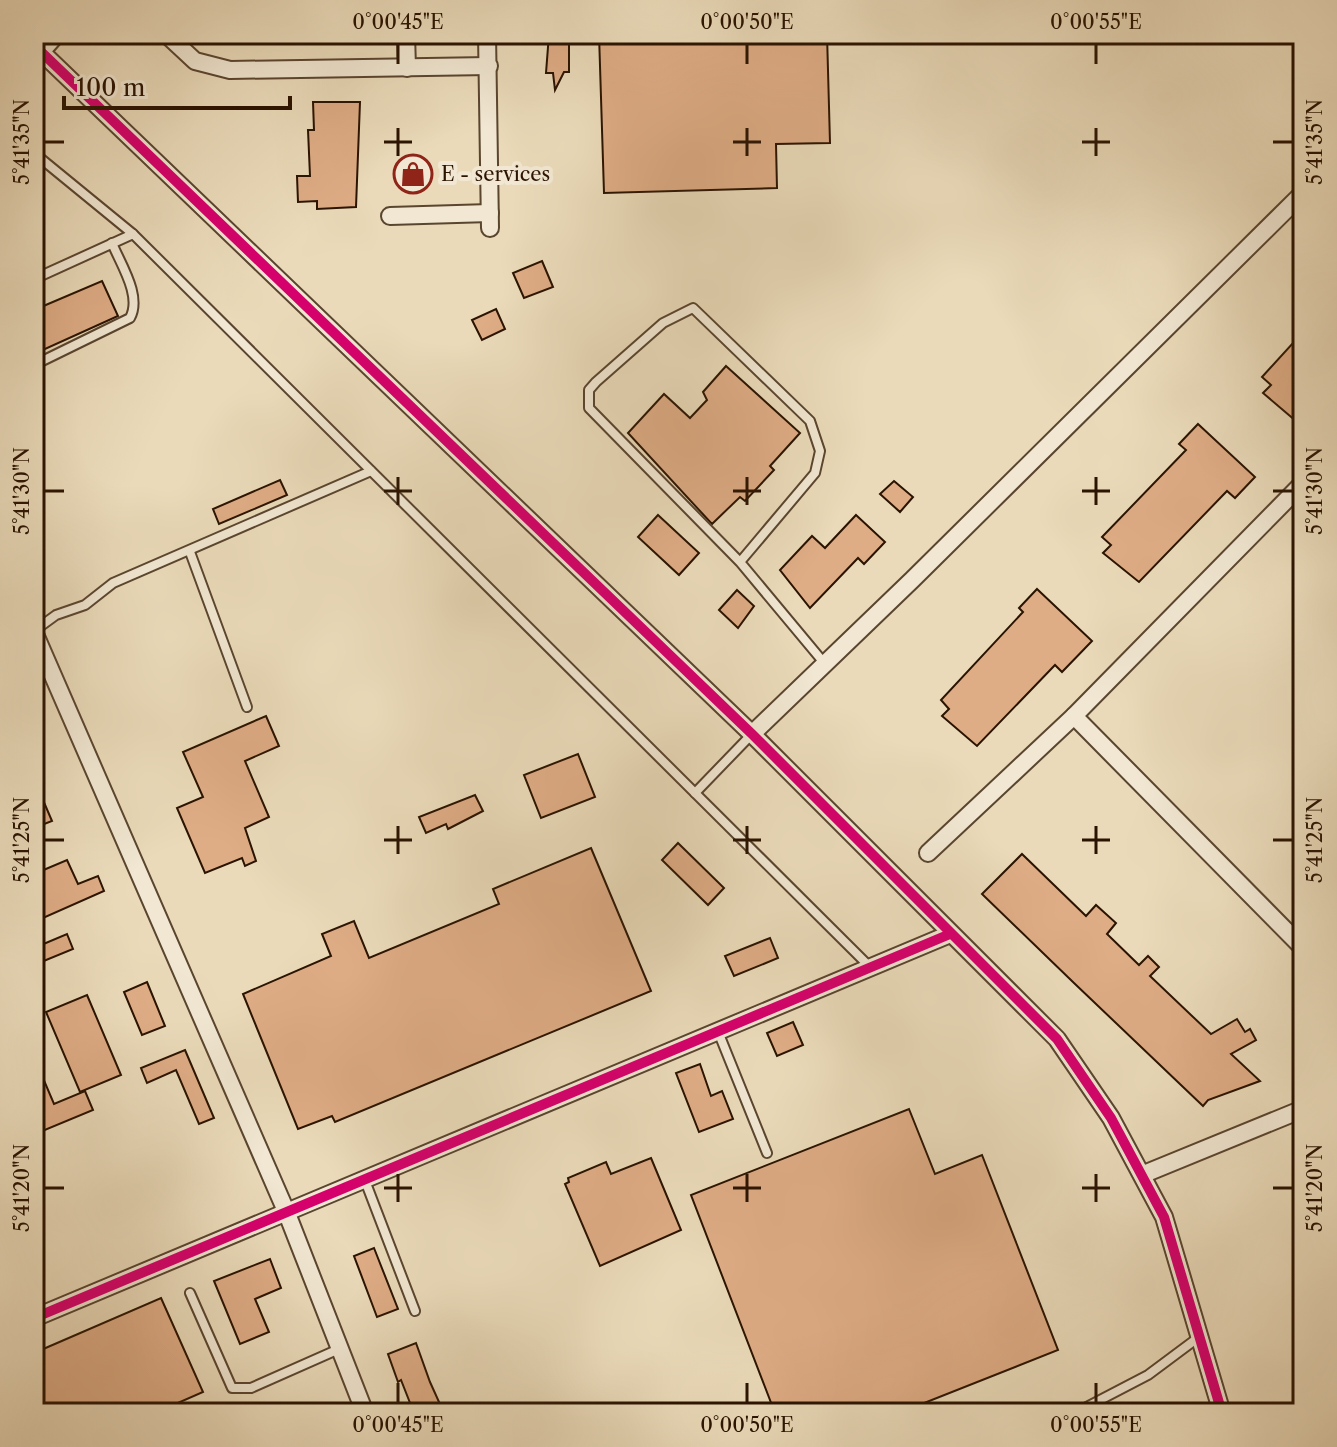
<svg xmlns="http://www.w3.org/2000/svg" width="1337" height="1447" font-family="'Libre Caslon Text',serif">
<style>
.building{fill:#deac85;stroke:#2a1301;stroke-width:2}
.lines{fill:none;stroke-linecap:round;stroke-linejoin:round}
.lane-casing{stroke:#5a452f;stroke-width:12}
.street-casing{stroke:#5a452f;stroke-width:20}
.lane{stroke:#f1e7d2;stroke-width:8}
.street{stroke:#f1e7d2;stroke-width:16}
.cycleway-casing{stroke:#f1e7d2;stroke-width:15}
.cycleway{stroke:#d6006c;stroke-width:10}
.ticks{fill:none;stroke:#2a1301;stroke-width:3}
.labels{text-anchor:middle;dominant-baseline:central;stroke-width:8;stroke-linejoin:round;paint-order:stroke}
.poi-label{font-size:20px;fill:#2a1301;stroke:#f1e7d2;text-anchor:start}
.neatline{fill:none;stroke:#2a1301;stroke-width:3}
.ticks-label{font-size:20px;text-anchor:middle;fill:#2a1301}
</style>
<rect width="100%" height="100%" fill="#eadab9"/>
<filter id="stains"><feTurbulence type="fractalNoise" baseFrequency=".0025" numOctaves="4"/><feColorMatrix values="0 0 0 0 .2 0 0 0 0 .09 0 0 0 0 .02 0 0 0 .5 -.17"/></filter>
<radialGradient id="worn" r=".72"><stop offset=".6" stop-color="#630" stop-opacity="0"/><stop offset="1" stop-color="#630" stop-opacity=".3"/></radialGradient>
<g class="building">
<polygon points="549,34 569,34 569,72 564,72 555,90 553,73 546,73"/>
<polygon points="599,34 827,34 830,143 776,144 777,188 604,193"/>
<polygon points="313,102 360,102 356,207 317,209 317,201 298,202 297,176 310,176 308,130 314,130"/>
<polygon points="542,261 553,287 524,298 513,273"/>
<polygon points="102,281 118,316 34,354 34,310"/>
<polygon points="496,309 505,329 482,340 472,320"/>
<polygon points="1303,332 1303,427 1263,393 1271,385 1262,377"/>
<polygon points="726,366 800,433 770,466 774,470 745,501 740,497 712,524 628,433 664,394 690,418 707,400 703,392"/>
<polygon points="1198,424 1255,477 1235,498 1227,491 1139,582 1103,553 1111,545 1102,537 1186,450 1179,444"/>
<polygon points="280,480 287,495 219,524 213,509"/>
<polygon points="894,481 913,497 900,512 880,494"/>
<polygon points="658,515 699,553 679,575 638,537"/>
<polygon points="856,515 885,542 864,564 858,558 810,608 780,570 812,536 825,548"/>
<polygon points="1037,589 1092,641 1062,672 1055,665 977,746 942,716 949,709 941,700 1023,612 1019,608"/>
<polygon points="737,590 754,606 738,628 719,610"/>
<polygon points="266,716 279,746 245,761 269,817 245,828 256,861 245,866 242,858 205,873 177,808 203,797 183,752"/>
<polygon points="578,754 595,797 541,818 524,775"/>
<polygon points="34,779 52,821 34,828"/>
<polygon points="475,795 483,811 448,829 446,824 426,833 419,817"/>
<polygon points="678,843 724,888 708,905 662,860"/>
<polygon points="591,848 651,991 335,1122 332,1116 298,1129 243,994 331,956 322,934 354,921 369,958 499,904 493,889"/>
<polygon points="1022,854 1086,916 1096,905 1116,923 1107,934 1139,965 1148,956 1159,967 1150,976 1211,1034 1237,1019 1245,1032 1250,1029 1256,1040 1231,1054 1260,1081 1208,1100 1203,1106 1074,983 982,894"/>
<polygon points="67,860 78,884 98,876 104,891 34,922 34,874"/>
<polygon points="67,934 73,949 34,965 34,948"/>
<polygon points="770,938 778,958 734,976 725,956"/>
<polygon points="147,982 165,1026 142,1035 124,992"/>
<polygon points="87,995 121,1075 80,1092 46,1012"/>
<polygon points="793,1022 803,1045 777,1056 767,1033"/>
<polygon points="185,1050 214,1118 199,1124 176,1070 147,1083 141,1068"/>
<polygon points="34,1057 54,1104 85,1091 93,1110 40,1132 34,1119"/>
<polygon points="700,1064 711,1096 722,1091 733,1119 699,1132 676,1073"/>
<polygon points="909,1109 935,1174 982,1155 1058,1350 899,1413 775,1413 691,1195"/>
<polygon points="651,1158 681,1230 600,1266 565,1184 569,1182 568,1178 606,1162 611,1174"/>
<polygon points="374,1248 398,1309 377,1317 354,1256"/>
<polygon points="270,1259 281,1288 255,1299 269,1332 240,1344 214,1281"/>
<polygon points="161,1298 203,1392 155,1413 34,1413 34,1353"/>
<polygon points="416,1343 430,1382 444,1413 414,1413 401,1380 398,1382 388,1354"/>
</g>
<g class="lines">
<defs>
<g id="lane">
<polyline points="34,153 133,234 868,965"/>
<polyline points="34,279 133,234"/>
<path d="M 34,365 L 130,318 C 142,296 121,265 112,243"/>
<polyline points="190,552 247,707"/>
<polyline points="740,562 815,473 820,451 810,421 693,308 663,323 596,382 589,390 589,408 740,562 825,664"/>
<polyline points="34,631 56,615 85,605 113,583 371,471"/>
<polyline points="695,793 752,734"/>
<polyline points="717,1029 767,1153"/>
<polyline points="364,1178 415,1311"/>
<polyline points="190,1293 232,1388 251,1388 339,1349"/>
<polyline points="1075,1413 1148,1375 1199,1337"/>
</g>
<g id="street">
<polyline points="166,34 195,61 230,70 489,66"/>
<polyline points="406,34 407,68"/>
<polyline points="487,34 490,228"/>
<polyline points="34,45 752,734 1057,1039 1111,1118 1164,1217 1222,1413"/>
<polyline points="41,52 57,34"/>
<polyline points="390,216 490,213"/>
<polyline points="34,632 286,1211 365,1413"/>
<polyline points="1074,716 1303,948"/>
<polyline points="752,734 912,580 1303,193"/>
<polyline points="928,853 1074,716 1303,483"/>
<polyline points="1144,1174 1303,1109"/>
<polyline points="34,1318 950,934"/>
</g>
</defs>
<use href="#lane" class="lane-casing"/>
<use href="#street" class="street-casing"/>
<use href="#lane" class="lane"/>
<use href="#street" class="street"/>
<defs>
<g id="cycleway">
<polyline points="34,45 752,734 1057,1039 1111,1118 1164,1217 1222,1413"/>
<polyline points="34,1318 950,934"/>
</g>
</defs>
<use href="#cycleway" class="cycleway-casing"/>
<use href="#cycleway" class="cycleway"/>
</g>
<path class="ticks" d="M 398,44 L 398,64M 747,44 L 747,64M 1096,44 L 1096,64M 398,128 L 398,156M 747,128 L 747,156M 1096,128 L 1096,156M 44,142 L 64,142M 384,142 L 412,142M 733,142 L 761,142M 1082,142 L 1110,142M 1273,142 L 1293,142M 398,477 L 398,505M 747,477 L 747,505M 1096,477 L 1096,505M 44,491 L 64,491M 384,491 L 412,491M 733,491 L 761,491M 1082,491 L 1110,491M 1273,491 L 1293,491M 398,826 L 398,854M 747,826 L 747,854M 1096,826 L 1096,854M 44,840 L 64,840M 384,840 L 412,840M 733,840 L 761,840M 1082,840 L 1110,840M 1273,840 L 1293,840M 398,1174 L 398,1202M 747,1174 L 747,1202M 1096,1174 L 1096,1202M 44,1188 L 64,1188M 384,1188 L 412,1188M 733,1188 L 761,1188M 1082,1188 L 1110,1188M 1273,1188 L 1293,1188M 398,1383 L 398,1403M 747,1383 L 747,1403M 1096,1383 L 1096,1403"/>
<defs>
<symbol id="shop-ring" viewBox="-11 -11 22 22"><circle r="9.5" fill="#f1e7d2" stroke="#8f2418" stroke-width="1.5"/><path d="M-5-2.5h2.3a2.7 3.5 0 0 1 5.4 0H5L5.5 6h-11ZM-1.5-2.5h3a1.5 2.3 0 0 0-3 0Z" fill="#8f2418"/></symbol>
</defs>
<g fill-rule="evenodd">
<use href="#shop-ring" x="391" y="152" width="44" height="44"/>
</g>
<g class="labels">
<g class="poi-label">
<text x="441" y="174">E - services</text>
</g>
</g>
<rect width="1337" height="1447" fill="none" stroke="#eadab9" stroke-width="88"/>
<path d="M64 96v12h226v-12" fill="none" stroke="#2a1301" stroke-width="4"/>
<text x="76" y="96" font-size="24" fill="#2a1301" stroke="#f1e7d2" stroke-width="6" paint-order="stroke">100 m</text>
<rect x="44" y="44" width="1249" height="1359" class="neatline"/>
<g class="ticks-label">
<text x="398" y="29">0°00'45"E</text>
<text x="747" y="29">0°00'50"E</text>
<text x="1096" y="29">0°00'55"E</text>
<text transform="translate(22 142) rotate(-90)" y="7">5°41'35"N</text>
<text transform="translate(1315 142) rotate(-90)" y="7">5°41'35"N</text>
<text transform="translate(22 491) rotate(-90)" y="7">5°41'30"N</text>
<text transform="translate(1315 491) rotate(-90)" y="7">5°41'30"N</text>
<text transform="translate(22 840) rotate(-90)" y="7">5°41'25"N</text>
<text transform="translate(1315 840) rotate(-90)" y="7">5°41'25"N</text>
<text transform="translate(22 1188) rotate(-90)" y="7">5°41'20"N</text>
<text transform="translate(1315 1188) rotate(-90)" y="7">5°41'20"N</text>
<text x="398" y="1432">0°00'45"E</text>
<text x="747" y="1432">0°00'50"E</text>
<text x="1096" y="1432">0°00'55"E</text>
</g>
<rect width="100%" height="100%" filter="url(#stains)"/>
<rect width="100%" height="100%" fill="url(#worn)"/>
</svg>
